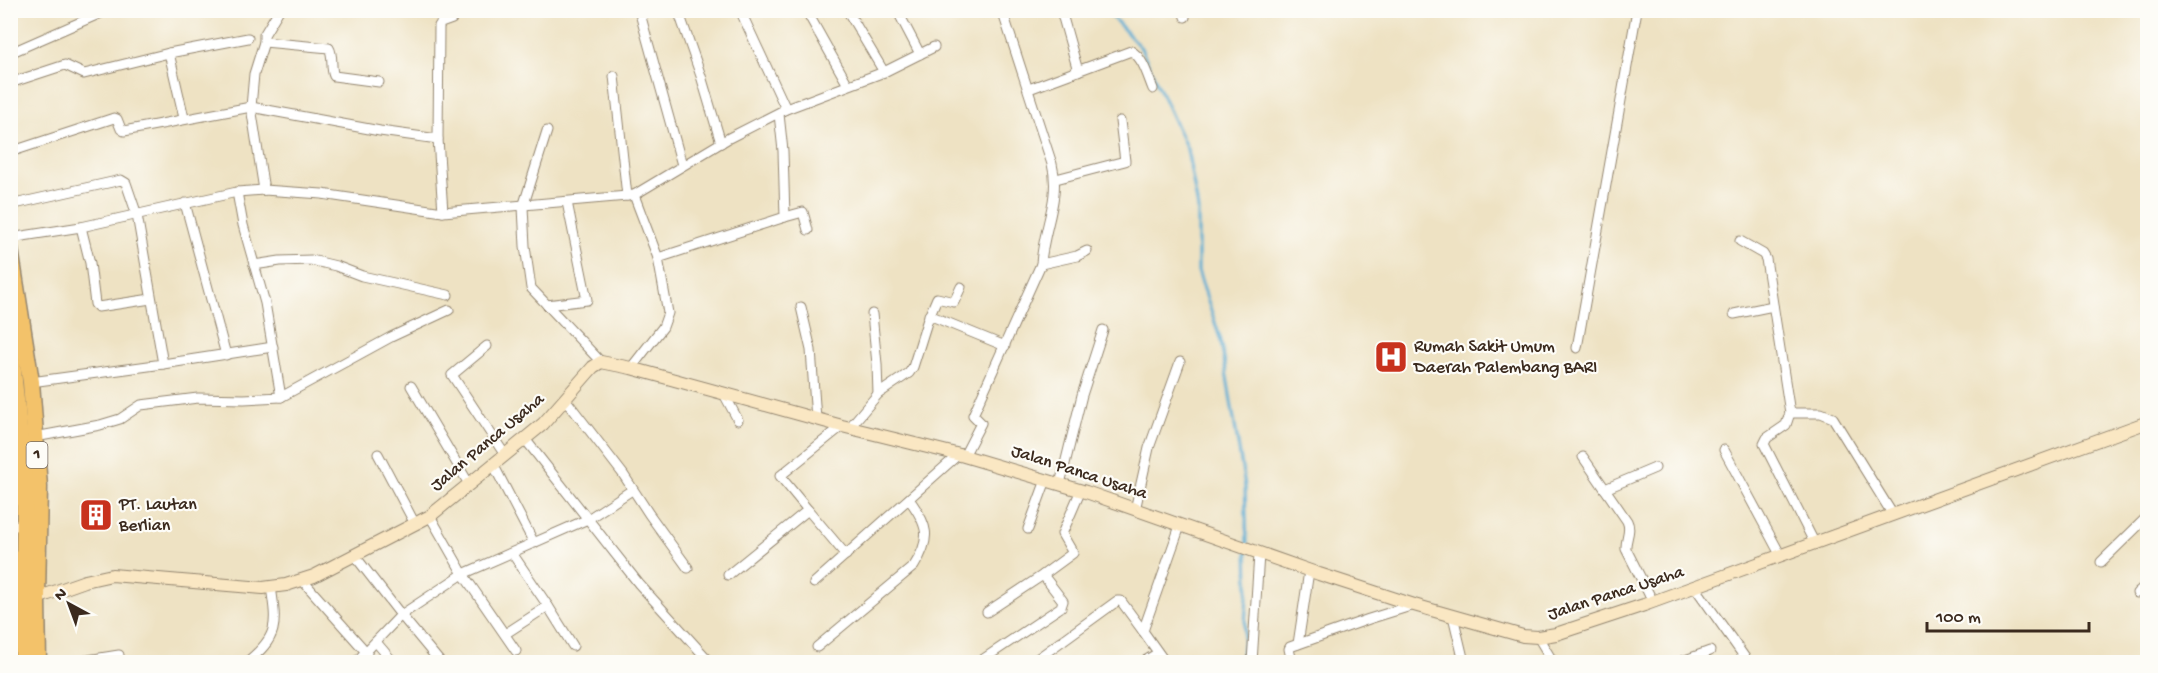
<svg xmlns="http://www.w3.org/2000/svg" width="2158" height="673" font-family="'Gochi Hand',sans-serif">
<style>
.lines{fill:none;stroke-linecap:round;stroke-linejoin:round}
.stream{stroke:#58acd4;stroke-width:3}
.street-casing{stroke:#948670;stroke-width:11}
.secondary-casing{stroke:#948670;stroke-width:14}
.highway-casing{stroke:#948670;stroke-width:19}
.street{stroke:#fff;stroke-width:9}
.secondary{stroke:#fae7c3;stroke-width:12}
.highway{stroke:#f3c26a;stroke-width:16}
.labels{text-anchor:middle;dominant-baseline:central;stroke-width:4.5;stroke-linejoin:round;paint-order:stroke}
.shield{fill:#fdfcf7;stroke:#75695f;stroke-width:1.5}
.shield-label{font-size:16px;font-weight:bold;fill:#3b2a1e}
.poi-label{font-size:18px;fill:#3b2a1e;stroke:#fdfcf7;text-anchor:start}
.street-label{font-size:18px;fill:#3b2a1e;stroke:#fdfcf7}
</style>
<rect width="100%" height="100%" fill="#fdfcf7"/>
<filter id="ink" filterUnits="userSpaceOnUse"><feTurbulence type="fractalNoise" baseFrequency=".0167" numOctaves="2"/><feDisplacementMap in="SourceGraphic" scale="12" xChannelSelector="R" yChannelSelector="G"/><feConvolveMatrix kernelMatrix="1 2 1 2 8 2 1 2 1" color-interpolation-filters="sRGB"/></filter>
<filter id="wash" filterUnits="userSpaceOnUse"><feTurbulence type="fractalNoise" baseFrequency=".008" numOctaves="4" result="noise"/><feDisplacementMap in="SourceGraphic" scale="24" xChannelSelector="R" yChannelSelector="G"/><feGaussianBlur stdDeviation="1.35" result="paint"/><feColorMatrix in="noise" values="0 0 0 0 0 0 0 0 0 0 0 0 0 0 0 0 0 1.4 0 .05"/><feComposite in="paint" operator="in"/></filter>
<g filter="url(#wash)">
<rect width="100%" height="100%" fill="#eee2c3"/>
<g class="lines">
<g class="stream">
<polyline points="1106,10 1141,48 1187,149 1198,208 1198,271 1221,341 1245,486 1247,545"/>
<polyline points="1242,662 1248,584 1247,552"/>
</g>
</g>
</g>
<g filter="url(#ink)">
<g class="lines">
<defs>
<g id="street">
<polyline points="639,10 682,165"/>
<polyline points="678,10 701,76 721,143"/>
<polyline points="740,10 786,109"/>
<polyline points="806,10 848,85"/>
<polyline points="847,10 884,72"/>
<polyline points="897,10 920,54"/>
<polyline points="1065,10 1062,14 1078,71"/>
<polyline points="1183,10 1185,17"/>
<path d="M 264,42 L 329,48 C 334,56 330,68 334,76 L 379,82"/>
<polyline points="10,53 108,10"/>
<polyline points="169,53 184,118"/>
<polyline points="614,76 627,196"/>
<polyline points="10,83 65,65 84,74 169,53 248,38"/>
<path d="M 1029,89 L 1131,51 C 1143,57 1148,77 1153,89"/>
<polyline points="547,131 523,207 525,246 531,288 601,362"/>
<polyline points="10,152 114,118 117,119 121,129 124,131 251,107 380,131 438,139"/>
<polyline points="1056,179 1125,161 1120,121"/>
<polyline points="264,190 251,107 254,74 264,42 264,35 279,10"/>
<polyline points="237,192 243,225 265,303 281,397"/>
<polyline points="185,203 226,355"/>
<polyline points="10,205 121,180 126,183 137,215 163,364 31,382"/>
<polyline points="443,212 438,139 439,26 441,23 452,19 454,10"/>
<polyline points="785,217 803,212 808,230"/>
<polyline points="81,227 90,263 95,304 98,307 151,299"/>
<polyline points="10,238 81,227 237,192 264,190 322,194 443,212 627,196 634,195 729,138 786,109 884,72 934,47"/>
<polyline points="1740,241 1763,254 1766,259 1790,413 1821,413 1833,418 1893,515"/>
<polyline points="658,258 785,217 783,151 779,114"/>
<polyline points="1041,264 1077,256 1087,251"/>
<polyline points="254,265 280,261 311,260 336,266 362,276 448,295"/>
<polyline points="547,305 587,300 567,202"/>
<polyline points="801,307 811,350 816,419"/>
<polyline points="872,314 877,364 878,394"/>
<polyline points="1734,314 1773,306"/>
<polyline points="929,315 1005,346"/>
<polyline points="487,346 452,375 505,455"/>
<polyline points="1577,348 1637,10"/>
<polyline points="163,364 273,347"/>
<polyline points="631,368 663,327 668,313 658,258 634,195"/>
<polyline points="411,386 469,484"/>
<polyline points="724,394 738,420"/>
<polyline points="566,400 623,474 649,514 688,568"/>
<polyline points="1790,413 1786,425 1767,438 1764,444 1815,544"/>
<polyline points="850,427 878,394 909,373 913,367 928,319 937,298 954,302 961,287"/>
<polyline points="35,437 100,425 120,419 141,405 198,398 244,399 281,397 391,337 449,310"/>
<polyline points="525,439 639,584 710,662"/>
<polyline points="1724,450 1781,556"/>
<polyline points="378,454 415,524"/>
<path d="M 964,456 L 981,423 L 973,415 L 1041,264 C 1043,228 1061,199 1052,164 L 1002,10"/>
<path d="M 1583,457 L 1627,521 C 1632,531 1625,539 1626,549 L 1653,602"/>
<polyline points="493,464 534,543"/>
<polyline points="1060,484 1082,395 1103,330"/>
<polyline points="1605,489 1655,468"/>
<polyline points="808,510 846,555"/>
<polyline points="1135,510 1149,448 1180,362"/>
<polyline points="430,516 463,574 516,651"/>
<polyline points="10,528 25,522"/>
<polyline points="1028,529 1046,480"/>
<polyline points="512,553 548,606"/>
<polyline points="355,556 401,615 356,662"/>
<polyline points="2101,562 2148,516"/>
<polyline points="728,575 808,510 780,476 842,426"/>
<polyline points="303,581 367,653"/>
<polyline points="814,583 959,454"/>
<polyline points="1695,587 1748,662"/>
<polyline points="2137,593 2148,583"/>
<polyline points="987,612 1043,575"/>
<polyline points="1453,616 1464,662"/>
<polyline points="505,634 548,606 573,646"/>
<polyline points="1538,637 1553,662"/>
<polyline points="376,642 393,662"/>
<polyline points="1298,644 1309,571"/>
<path d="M 817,647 L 914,566 C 932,538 928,525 909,499"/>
<polyline points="75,662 119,655"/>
<path d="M 247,662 C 278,637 277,626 271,587"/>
<polyline points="440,662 401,615 463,574 588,519 632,490"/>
<polyline points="979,662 1061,607 1063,601 1043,575 1073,553 1062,534 1081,490"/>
<polyline points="1033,662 1117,601 1121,601 1143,631"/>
<polyline points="1143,662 1158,653"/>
<polyline points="1165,662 1143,631 1180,526"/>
<polyline points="1252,662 1259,554"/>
<polyline points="1292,662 1289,649 1290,647 1369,619 1414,605"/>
<polyline points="1680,662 1710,651"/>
</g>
<polyline id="secondary" points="37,598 85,581 112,575 263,588 286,585 314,576 430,516 543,424 593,367 601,362 631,368 842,426 964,456 1086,492 1319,574 1414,605 1523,636 1538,637 1556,634 1644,605 2148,422"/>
<g id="highway">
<polyline points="10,249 31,382 39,487 37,598 38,662"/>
<polyline points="10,342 25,487 23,662"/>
</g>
</defs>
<use href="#street" class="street-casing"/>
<use href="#secondary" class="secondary-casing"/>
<use href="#highway" class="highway-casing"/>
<use href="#street" class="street"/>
<use href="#secondary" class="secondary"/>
<use href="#highway" class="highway"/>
</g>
</g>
<defs>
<symbol id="hospital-square" viewBox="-11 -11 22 22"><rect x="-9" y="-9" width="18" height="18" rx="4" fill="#c8321e" stroke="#fdfcf7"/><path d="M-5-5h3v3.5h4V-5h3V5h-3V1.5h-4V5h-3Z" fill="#fff"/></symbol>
<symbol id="building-square" viewBox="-11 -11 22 22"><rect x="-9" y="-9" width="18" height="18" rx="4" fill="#c8321e" stroke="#fdfcf7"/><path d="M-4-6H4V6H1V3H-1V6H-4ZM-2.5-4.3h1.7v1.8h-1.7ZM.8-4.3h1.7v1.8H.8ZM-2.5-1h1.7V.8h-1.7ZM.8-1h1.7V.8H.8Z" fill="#fff"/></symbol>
</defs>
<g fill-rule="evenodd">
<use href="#hospital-square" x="1372" y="338" width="38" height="38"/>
<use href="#building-square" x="77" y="496" width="38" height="38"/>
</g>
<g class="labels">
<rect class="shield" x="26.5" y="442" width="21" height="26" rx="4.5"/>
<g class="shield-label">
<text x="37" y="455">1</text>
</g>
<g class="poi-label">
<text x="1414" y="347">Rumah Sakit Umum<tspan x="1414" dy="21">Daerah Palembang BARI</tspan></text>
<text x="119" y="505">PT. Lautan<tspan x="119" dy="21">Berlian</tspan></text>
</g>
<g class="street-label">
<text transform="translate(488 443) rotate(-40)">Jalan Panca Usaha</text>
<text transform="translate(1079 473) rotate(18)">Jalan Panca Usaha</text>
<text transform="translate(1616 594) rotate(-18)">Jalan Panca Usaha</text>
</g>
</g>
<rect width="2158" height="673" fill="none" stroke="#fdfcf7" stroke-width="36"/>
<g transform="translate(69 604) rotate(319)" stroke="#fdfcf7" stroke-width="4.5" paint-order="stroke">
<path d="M0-4.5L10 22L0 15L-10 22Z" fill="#3b2a1e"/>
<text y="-9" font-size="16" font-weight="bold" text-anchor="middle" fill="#3b2a1e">N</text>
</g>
<path d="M1927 622v9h162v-9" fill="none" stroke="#3b2a1e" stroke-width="3"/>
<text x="1936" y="622" font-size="18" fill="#3b2a1e" stroke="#fdfcf7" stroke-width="4.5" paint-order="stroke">100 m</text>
</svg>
